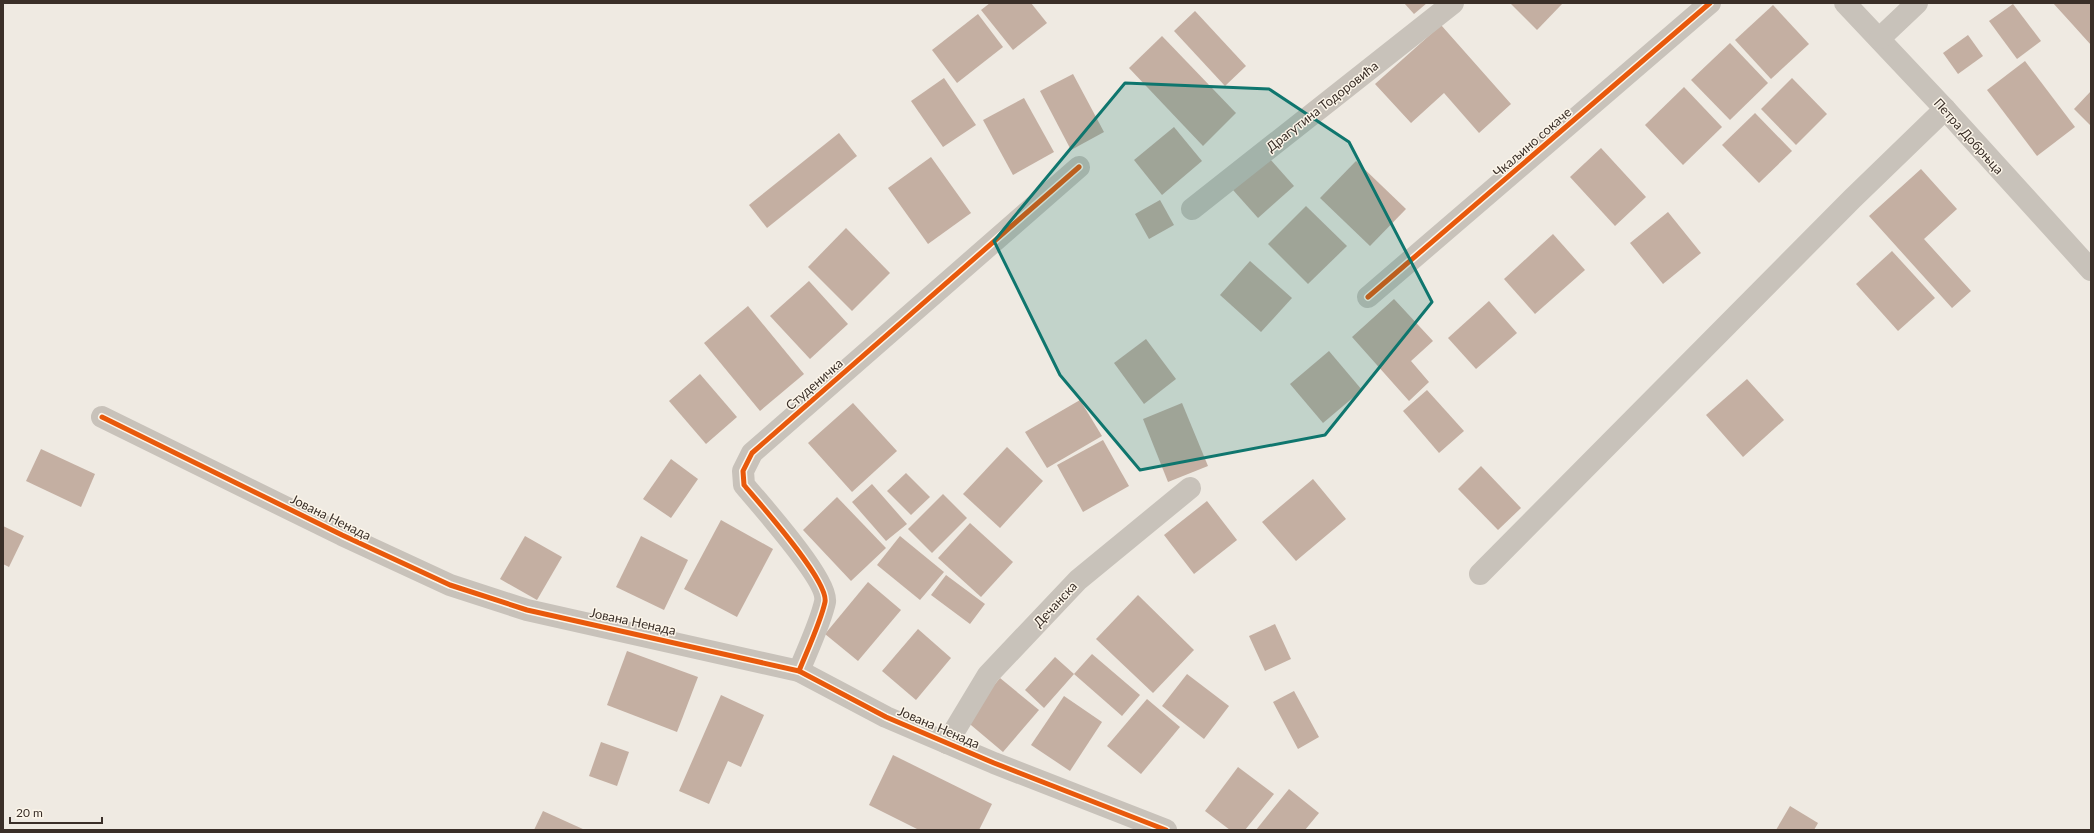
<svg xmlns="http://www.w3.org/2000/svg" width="2094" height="833" font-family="Lato,sans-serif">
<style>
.building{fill:#c4afa2}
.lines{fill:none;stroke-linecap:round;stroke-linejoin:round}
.minor{stroke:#c8c2ba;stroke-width:22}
.cycleway-casing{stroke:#fcf5e9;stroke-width:8}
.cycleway{stroke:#e8590c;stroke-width:5}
.marked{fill:#0f766e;fill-opacity:0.2;stroke:#0f766e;stroke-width:3;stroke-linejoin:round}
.labels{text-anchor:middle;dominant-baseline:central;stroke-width:3;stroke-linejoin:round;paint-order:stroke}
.street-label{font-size:13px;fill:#3a2f28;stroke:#fcf5e9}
</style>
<rect width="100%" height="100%" fill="#efeae2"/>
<g class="building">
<polygon points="990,3 1031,3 1047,23 1013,50 981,10"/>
<polygon points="1404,3 1427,3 1414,14"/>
<polygon points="1510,3 1563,3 1537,30"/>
<polygon points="2053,3 2091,3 2091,45 2073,25"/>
<polygon points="2013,4 2041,41 2017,59 1989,21"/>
<polygon points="1773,5 1809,44 1771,79 1735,40"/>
<polygon points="1195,11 1246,66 1225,86 1174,31"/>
<polygon points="978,14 1003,47 957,83 932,50"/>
<polygon points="1441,25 1511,104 1479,133 1444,93 1411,123 1375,84"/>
<polygon points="1968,35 1983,56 1958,74 1943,53"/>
<polygon points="1162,36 1236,113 1203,146 1129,68"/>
<polygon points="1730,43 1768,83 1730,120 1691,80"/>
<polygon points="2025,61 2075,127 2037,156 1987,90"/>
<polygon points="1073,74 1104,132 1071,150 1040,91"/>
<polygon points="944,78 976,125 943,147 911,101"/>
<polygon points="1792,78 1827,114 1796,145 1761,109"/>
<polygon points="1684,87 1722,127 1683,165 1645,125"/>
<polygon points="2091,91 2091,126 2074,109"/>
<polygon points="1024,98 1054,152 1013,175 983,120"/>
<polygon points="1755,113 1792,151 1759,183 1722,145"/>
<polygon points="1174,127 1202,161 1162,195 1134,160"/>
<polygon points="839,133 857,156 767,228 749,205"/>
<polygon points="1601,148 1646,197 1615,226 1570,177"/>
<polygon points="931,157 971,213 928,244 888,188"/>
<polygon points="1269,158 1294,186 1258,218 1233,190"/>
<polygon points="1356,161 1406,209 1370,246 1320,198"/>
<polygon points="1921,169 1957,209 1924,239 1971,291 1952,308 1869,216"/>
<polygon points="1160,200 1174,225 1149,239 1135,214"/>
<polygon points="1306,206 1347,246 1308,284 1268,244"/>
<polygon points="1668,212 1701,253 1663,284 1630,243"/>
<polygon points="846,228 890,273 852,311 808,267"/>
<polygon points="1553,234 1585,270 1535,314 1504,279"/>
<polygon points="1892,251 1935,298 1898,331 1856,284"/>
<polygon points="1250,261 1292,298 1261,332 1220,295"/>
<polygon points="809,281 848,324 810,359 770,316"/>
<polygon points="1394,299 1433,341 1411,361 1429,382 1409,401 1352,337"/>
<polygon points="1489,301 1517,333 1476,369 1448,338"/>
<polygon points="748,306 804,374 760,411 704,343"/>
<polygon points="1146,339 1176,379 1144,404 1114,363"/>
<polygon points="1329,351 1362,390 1323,423 1290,384"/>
<polygon points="700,374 737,417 706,444 669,401"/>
<polygon points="1747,379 1784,420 1743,457 1706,415"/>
<polygon points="1427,390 1464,431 1439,453 1403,411"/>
<polygon points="1080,400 1102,436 1047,468 1025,432"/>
<polygon points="853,403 897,451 852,492 808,443"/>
<polygon points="1182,403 1208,466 1168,482 1143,419"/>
<polygon points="1103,440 1129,486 1083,512 1057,465"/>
<polygon points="1007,447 1043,481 1000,528 963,494"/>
<polygon points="41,449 95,474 81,507 26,481"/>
<polygon points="671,459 698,479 671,518 643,499"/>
<polygon points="1481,466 1521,508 1498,530 1458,489"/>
<polygon points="906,473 930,497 911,515 887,491"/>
<polygon points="1313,479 1346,519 1296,561 1262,522"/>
<polygon points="872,484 907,524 886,541 852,502"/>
<polygon points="943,494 967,518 932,553 908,529"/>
<polygon points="837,497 886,548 851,581 803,530"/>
<polygon points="1207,501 1237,540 1194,574 1164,535"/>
<polygon points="721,520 773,549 737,617 684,589"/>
<polygon points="970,523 1013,562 981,597 938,558"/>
<polygon points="3,526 24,536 9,567 3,564"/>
<polygon points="525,536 562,557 537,600 500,579"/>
<polygon points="641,536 688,560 664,610 616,587"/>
<polygon points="900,536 944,572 920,600 877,565"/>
<polygon points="946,575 985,604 970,624 931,595"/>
<polygon points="868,582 901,610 858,661 825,634"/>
<polygon points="1138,595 1194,650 1153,693 1096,639"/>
<polygon points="1275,624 1291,659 1265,671 1249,636"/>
<polygon points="918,629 951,658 916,700 882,671"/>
<polygon points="627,651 698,677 677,732 607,705"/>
<polygon points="1092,654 1140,695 1122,716 1074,674"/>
<polygon points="1055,657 1074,674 1044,708 1025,690"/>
<polygon points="1187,674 1229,706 1204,739 1162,706"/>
<polygon points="1000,678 1039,710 1003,752 965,720"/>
<polygon points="1294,691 1319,737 1298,749 1273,702"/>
<polygon points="721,695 764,715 741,767 728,761 709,804 679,791"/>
<polygon points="1064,696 1102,722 1070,771 1031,745"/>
<polygon points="1147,699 1180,727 1141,774 1107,746"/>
<polygon points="601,742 629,752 617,786 589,776"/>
<polygon points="893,755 992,804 979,830 919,830 869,805"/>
<polygon points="1238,767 1274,794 1245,830 1230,830 1205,811"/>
<polygon points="1289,789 1319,813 1305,830 1256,830"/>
<polygon points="1790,806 1818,823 1814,830 1776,830"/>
<polygon points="543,811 585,830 534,830"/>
</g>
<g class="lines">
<g class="minor">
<polyline points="1845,3 1945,109 2091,270"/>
<polyline points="1880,38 1917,3"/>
<polyline points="1192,209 1453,3"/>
<polyline points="1368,297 1710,3"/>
<polyline points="102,417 342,535 450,585 527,610 799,671 886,717 994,763 1166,830"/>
<polyline points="1480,574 1852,199 1945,109"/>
<path d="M 799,671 C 807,651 821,621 825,602 C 829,581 760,504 744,485 L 743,471 L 752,453 L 1079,167"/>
<polyline points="947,743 988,675 1078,580 1190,488"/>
</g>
<defs>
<g id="cycleway">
<polyline points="1368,297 1710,3"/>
<polyline points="102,417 342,535 450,585 527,610 799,671 886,717 994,763 1166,830"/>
<path d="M 799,671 C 807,651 821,621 825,602 C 829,581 760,504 744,485 L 743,471 L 752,453 L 1079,167"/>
</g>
</defs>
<use href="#cycleway" class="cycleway-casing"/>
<use href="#cycleway" class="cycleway"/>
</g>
<path class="marked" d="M 1125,83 L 1269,89 L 1349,142 L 1432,302 L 1325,435 L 1140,470 L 1060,375 L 994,241 Z"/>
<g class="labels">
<g class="street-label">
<text transform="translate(1322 106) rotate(-38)">Драгутина Тодоровића</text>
<text transform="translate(1969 136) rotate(48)">Петра Добрњца</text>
<text transform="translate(1532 142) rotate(-41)">Чкаљино сокаче</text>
<text transform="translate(814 384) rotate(-41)">Студеничка</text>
<text transform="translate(331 517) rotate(26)">Јована Ненада</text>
<text transform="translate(1055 604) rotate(-47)">Дечанска</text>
<text transform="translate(633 621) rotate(12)">Јована Ненада</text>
<text transform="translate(939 727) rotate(23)">Јована Ненада</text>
</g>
</g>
<rect width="2094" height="833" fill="none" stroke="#3a2f28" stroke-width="8"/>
<path d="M10 817v6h92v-6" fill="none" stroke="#3a2f28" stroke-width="2"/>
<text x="16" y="817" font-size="12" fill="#3a2f28" stroke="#fcf5e9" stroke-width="3" paint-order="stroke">20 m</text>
</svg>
